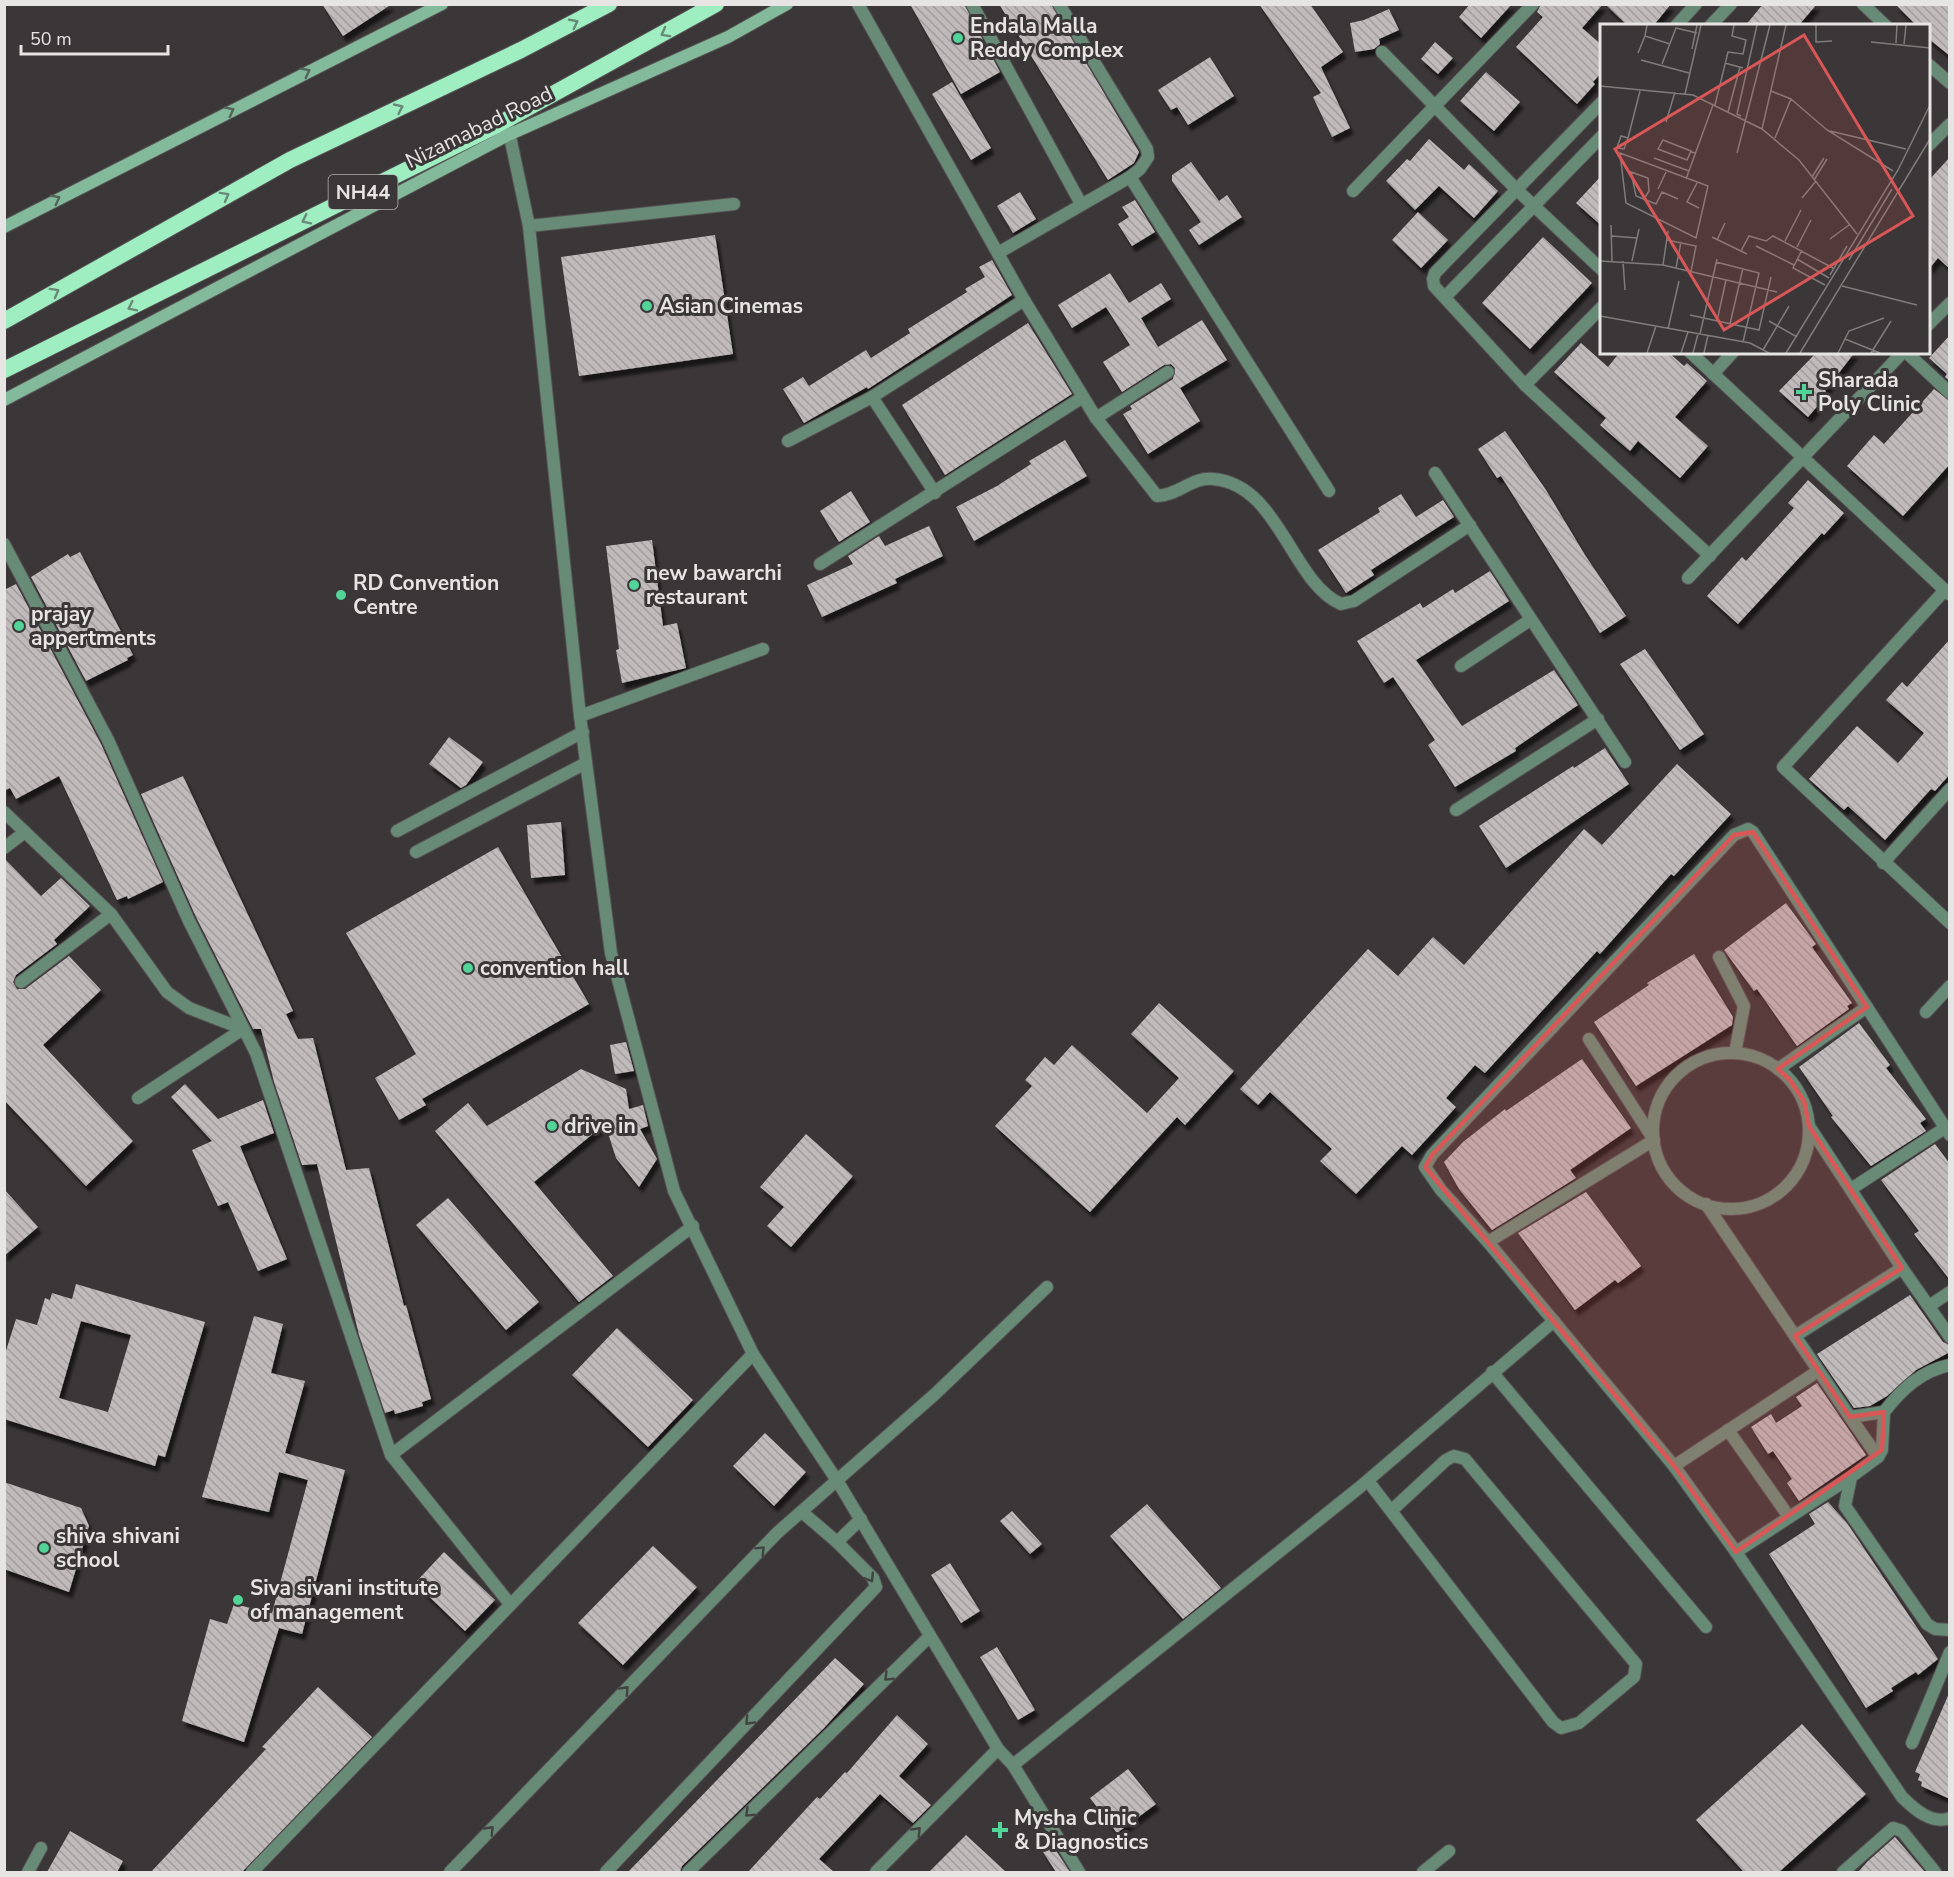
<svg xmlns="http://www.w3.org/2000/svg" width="1954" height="1877" font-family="'Nunito Sans',sans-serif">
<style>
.building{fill:url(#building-back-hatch);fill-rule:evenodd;filter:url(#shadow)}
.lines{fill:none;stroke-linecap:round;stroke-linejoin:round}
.minor-casing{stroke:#575253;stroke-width:14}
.secondary-casing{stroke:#575253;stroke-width:14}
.trunk-casing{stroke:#575253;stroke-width:18}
.minor{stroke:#688b77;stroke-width:12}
.secondary{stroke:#82ba9b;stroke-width:12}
.trunk{stroke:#9eeec2;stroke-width:16}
.oneway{stroke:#688976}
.oneway2{stroke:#54645a}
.oneway3{stroke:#424341}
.marked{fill:#da5757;fill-opacity:0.2;stroke:#da5757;stroke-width:4.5;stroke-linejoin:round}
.poi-dot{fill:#52d397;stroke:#3b3637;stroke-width:2}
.labels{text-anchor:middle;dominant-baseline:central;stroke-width:6;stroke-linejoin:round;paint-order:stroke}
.shield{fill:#3b3637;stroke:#b3b0b0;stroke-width:1.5}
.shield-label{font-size:20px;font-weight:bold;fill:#e7e4e4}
.poi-label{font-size:21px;font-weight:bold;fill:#e7e4e4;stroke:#3b3637;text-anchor:start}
.street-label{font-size:21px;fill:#e7e4e4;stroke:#3b3637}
.inset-road{fill:none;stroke:#807c7c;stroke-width:1.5}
.view{fill:#da5757;fill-opacity:0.15;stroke:#da5757;stroke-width:3}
.inset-edge{fill:none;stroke:#e7e4e4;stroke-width:3}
</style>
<defs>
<pattern id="building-back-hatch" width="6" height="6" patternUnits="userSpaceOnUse" patternTransform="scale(1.5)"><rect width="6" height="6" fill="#c0babb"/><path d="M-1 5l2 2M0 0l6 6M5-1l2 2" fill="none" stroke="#a19c9d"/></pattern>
<filter id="shadow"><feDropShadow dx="3.5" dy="6" stdDeviation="1.5" flood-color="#0009"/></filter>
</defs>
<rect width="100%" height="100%" fill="#3b3637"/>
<g class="building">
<polygon points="322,4 392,4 343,36"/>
<polygon points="910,4 964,4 1000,72 961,94"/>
<polygon points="999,4 1051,4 1139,152 1134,163 1108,180"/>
<polygon points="1259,4 1310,4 1343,52 1321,67 1350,128 1332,137 1313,97 1321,93"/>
<polygon points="1470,4 1512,4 1481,38 1459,17"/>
<polygon points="1541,4 1603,4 1582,28 1602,45 1602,72 1593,82 1595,84 1577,104 1516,47 1543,17 1537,12"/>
<polygon points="1605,4 1671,4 1653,26 1628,26"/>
<polygon points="1763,4 1817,4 1798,26 1745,26"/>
<polygon points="1895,4 1950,4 1950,56 1929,39 1929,26 1917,26"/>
<polygon points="1389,9 1399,30 1379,39 1380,44 1374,49 1355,52 1350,23 1364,20"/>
<polygon points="1435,42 1453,58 1438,74 1421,59"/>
<polygon points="1210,57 1234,96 1188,125 1177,107 1171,110 1158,90"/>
<polygon points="1486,72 1520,102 1494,131 1460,101"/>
<polygon points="952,82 991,148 971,160 932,94"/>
<polygon points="1429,139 1464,170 1469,164 1498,191 1474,218 1439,186 1415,210 1386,181 1407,159 1410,161"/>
<polygon points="1950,157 1950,269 1938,258 1929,269 1929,180"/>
<polygon points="1191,162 1219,201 1227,195 1242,217 1199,245 1189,230 1201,222 1172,181 1172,175"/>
<polygon points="1602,175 1602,226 1576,203"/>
<polygon points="1020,192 1036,219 1013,233 997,206"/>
<polygon points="1135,200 1155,232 1132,246 1118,224 1129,217 1122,207"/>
<polygon points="1418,212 1448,240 1421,268 1392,240"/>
<polygon points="715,235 733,354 579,376 561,257"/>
<polygon points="1543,237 1592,283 1530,349 1482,303"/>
<polygon points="992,260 1012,295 868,389 867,387 804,423 783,389 803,377 809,386 866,350 871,358 910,333 908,329 967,292 965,289 985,277 979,267"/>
<polygon points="1110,273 1129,303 1161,283 1171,299 1141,318 1158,347 1202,320 1227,360 1180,388 1200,421 1148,454 1123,414 1132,409 1130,406 1173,379 1175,368 1171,364 1164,365 1122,392 1103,362 1130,345 1106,307 1072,328 1058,305"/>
<polygon points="1028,323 1072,394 945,475 902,405"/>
<polygon points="1950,335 1950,381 1945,377 1947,374 1929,358"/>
<polygon points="1581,343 1608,367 1620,352 1668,352 1684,366 1687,363 1707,381 1675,417 1708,446 1680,478 1638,441 1630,451 1600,425 1606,418 1554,372"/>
<polygon points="1817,352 1855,352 1825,391 1828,394 1808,417 1779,391"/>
<polygon points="1934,389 1950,401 1950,464 1903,516 1847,466 1874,435 1884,444"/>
<polygon points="1505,431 1546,490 1585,555 1626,616 1600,633 1501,476 1497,478 1478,449"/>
<polygon points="1065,440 1087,476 974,541 956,507 997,486 1031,464 1029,461"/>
<polygon points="1808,480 1844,513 1824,535 1822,533 1738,624 1707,596 1742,557 1746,561 1794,508 1788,503"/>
<polygon points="851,491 870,522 839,542 820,511"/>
<polygon points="1401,494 1416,517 1443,500 1454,517 1371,570 1374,575 1346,593 1318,550 1380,512 1378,508"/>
<polygon points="929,526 943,556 895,579 897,583 822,617 807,585 853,564 848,556 879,536 885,546"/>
<polygon points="652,540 663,626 677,623 686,668 622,683 616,650 619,649 606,546"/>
<polygon points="80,552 133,655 127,658 128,660 86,681 31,577 68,554 70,557"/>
<polygon points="1490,571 1509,601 1416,660 1462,726 1554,670 1578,705 1515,748 1516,751 1455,787 1428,745 1435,740 1393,677 1384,683 1357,641 1420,603 1423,608 1453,589 1455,593"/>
<polygon points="16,584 101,744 163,882 128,899 127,896 117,900 59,776 16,799 10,788 4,791 4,590"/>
<polygon points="1950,639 1950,774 1935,791 1931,789 1885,840 1848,806 1844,810 1809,779 1857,726 1898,763 1924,733 1886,700 1902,682 1907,687"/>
<polygon points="1645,649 1704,734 1680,750 1620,664"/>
<polygon points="449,737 483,762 466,785 461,788 429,764"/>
<polygon points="1605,748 1629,784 1506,868 1479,826 1573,766 1574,768"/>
<polygon points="1677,764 1731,814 1674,876 1671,874 1600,954 1597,951 1485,1073 1475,1065 1446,1098 1456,1107 1412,1155 1402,1146 1356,1194 1320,1161 1332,1149 1270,1092 1258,1105 1240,1089 1368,949 1398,976 1433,937 1464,965 1584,829 1602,845"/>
<polygon points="183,776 293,1011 286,1014 298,1039 313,1038 346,1170 369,1168 404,1306 406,1305 431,1399 422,1402 423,1406 395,1414 394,1410 385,1413 359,1335 317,1164 302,1165 274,1082 261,1029 253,1029 196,917 141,794"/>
<polygon points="561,822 565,875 531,878 527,825"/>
<polygon points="498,847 589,1004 422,1099 426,1105 399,1120 375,1078 416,1054 346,933"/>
<polygon points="4,858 41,896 61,878 90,906 54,940 57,944 16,975 13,982 17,989 25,989 69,956 101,990 43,1045 133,1141 86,1186 4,1100"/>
<polygon points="1786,903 1816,944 1812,947 1852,1003 1847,1006 1849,1009 1797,1046 1757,989 1754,991 1724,950"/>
<polygon points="1694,954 1733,1017 1732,1025 1636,1086 1594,1022 1649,985 1647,983"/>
<polygon points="1159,1003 1234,1071 1185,1125 1177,1117 1090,1212 995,1126 1032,1086 1025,1080 1045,1057 1054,1065 1072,1045 1147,1113 1179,1078 1131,1034"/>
<polygon points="1859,1023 1890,1065 1886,1068 1926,1119 1920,1123 1926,1131 1871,1166 1831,1117 1833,1116 1799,1067"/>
<polygon points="626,1042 634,1071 615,1074 610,1045"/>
<polygon points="1582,1059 1631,1128 1570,1170 1576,1178 1492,1230 1459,1189 1444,1162 1463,1142 1505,1109 1506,1111"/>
<polygon points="581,1069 626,1089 629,1109 643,1105 648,1126 640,1129 657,1159 639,1187 616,1158 605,1124 534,1182 613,1276 579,1302 435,1131 468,1103 487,1126"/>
<polygon points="185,1084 218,1119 263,1100 274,1133 240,1146 287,1259 258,1271 228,1202 218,1206 192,1150 212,1141 171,1097"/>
<polygon points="806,1134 853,1176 791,1247 767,1226 784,1207 760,1187"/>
<polygon points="1935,1144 1950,1164 1950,1280 1914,1234 1919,1231 1881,1180"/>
<polygon points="4,1189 38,1227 4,1256"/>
<polygon points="1586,1192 1641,1266 1618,1283 1615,1280 1575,1310 1518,1233"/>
<polygon points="448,1198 539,1302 506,1330 416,1225"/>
<path d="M 76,1284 L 205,1322 L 165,1457 L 158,1455 L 155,1466 L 4,1419 L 4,1357 L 16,1319 L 37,1325 L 45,1298 L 50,1300 L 52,1293 L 72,1299 ZM 81,1321 L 131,1335 L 108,1412 L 59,1398 Z"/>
<polygon points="1910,1295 1943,1342 1950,1345 1950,1352 1916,1370 1887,1396 1870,1406 1854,1408 1817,1354"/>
<polygon points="254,1316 283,1324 271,1373 305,1381 285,1453 345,1470 302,1634 279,1628 244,1742 182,1721 210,1619 227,1624 234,1604 272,1613 308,1480 279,1472 269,1512 202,1497"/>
<polygon points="617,1328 693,1400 648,1447 572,1375"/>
<polygon points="1817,1383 1866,1455 1799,1501 1787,1483 1792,1479 1773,1451 1768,1454 1751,1427 1771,1414 1776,1423 1802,1406 1796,1397"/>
<polygon points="765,1433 806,1472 774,1506 733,1466"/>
<polygon points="4,1482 81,1508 89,1526 69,1592 4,1569"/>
<polygon points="1828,1502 1847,1523 1938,1659 1918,1675 1916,1672 1891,1688 1893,1691 1866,1708 1769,1554 1815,1524 1809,1514"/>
<polygon points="1147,1504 1221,1588 1183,1619 1110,1536"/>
<polygon points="1012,1511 1042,1544 1030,1554 1000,1521"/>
<polygon points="653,1546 697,1587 623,1665 578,1623"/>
<polygon points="444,1552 495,1600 465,1631 415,1583"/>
<polygon points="950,1563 980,1611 961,1623 931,1575"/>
<polygon points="997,1647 1035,1710 1018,1720 980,1657"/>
<polygon points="835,1658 864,1684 824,1728 682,1866 680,1872 628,1872"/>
<polygon points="318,1687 372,1737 242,1872 151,1872 266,1749 262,1747"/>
<polygon points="1950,1691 1950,1799 1921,1786 1922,1782 1918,1780 1920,1774 1915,1772"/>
<polygon points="897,1715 928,1744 899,1776 931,1805 913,1823 880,1794 819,1859 834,1872 748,1872 817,1797 820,1799 845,1772 847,1773"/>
<polygon points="1802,1724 1866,1794 1779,1872 1744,1872 1696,1820"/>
<polygon points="1128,1769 1156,1804 1117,1833 1090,1798"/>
<polygon points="70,1831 123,1861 117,1872 47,1872"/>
<polygon points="966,1835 1006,1872 929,1872"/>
<polygon points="1895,1837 1925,1872 1858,1872 1868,1861"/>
<polygon points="1053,1846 1070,1872 1056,1872 1043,1852"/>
</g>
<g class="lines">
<defs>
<g id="minor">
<path d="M 858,4 L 1024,300 L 1096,418 L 1157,496 C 1180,495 1191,477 1213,479 C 1279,484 1291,582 1341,604 L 1354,601 L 1470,525"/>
<polyline points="972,4 1081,204"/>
<polyline points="1863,4 1886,26"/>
<polyline points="1676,26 1696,4"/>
<polyline points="1710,26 1731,4"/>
<polyline points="1382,52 1517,190 1602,270"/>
<polyline points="1928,64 1950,83"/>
<polyline points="1602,102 1435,273 1433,279 1434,286 1525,385 1710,556"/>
<polyline points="508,127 529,226 580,716 611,953 674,1191 753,1354 838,1482 998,1749 1013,1765 1079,1872"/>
<polyline points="1928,146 1950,124"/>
<polyline points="1130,177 1329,491"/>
<polyline points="1353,191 1533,4"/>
<polyline points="529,226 734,204"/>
<polyline points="998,253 1130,177 1140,169 1148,157 1147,149 1059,4"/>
<polyline points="1445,297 1602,136"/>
<polyline points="1928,325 1950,303"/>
<polyline points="1690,352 1949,594"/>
<polyline points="1906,352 1950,393"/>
<polyline points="1713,374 1733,352"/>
<polyline points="1525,385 1602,307"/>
<polyline points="872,397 935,493"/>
<polyline points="1096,418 1168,372"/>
<polyline points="788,441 872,397 1024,300"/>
<polyline points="1435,473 1625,762"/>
<polyline points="4,544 108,740 189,921 256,1053 391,1455"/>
<polyline points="820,564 1083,397"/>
<polyline points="1688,578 1903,352"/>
<polyline points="1945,590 1783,767 1950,923"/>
<polyline points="1461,666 1530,620"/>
<polyline points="580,716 763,649"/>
<polyline points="1456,810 1598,719"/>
<polyline points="4,812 111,914 167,992 189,1008 243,1029"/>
<polyline points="397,831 583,732"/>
<polyline points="4,848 25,832"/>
<polyline points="416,852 586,763"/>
<polyline points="1883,863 1950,789"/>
<polyline points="1719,957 1744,1006 1735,1053"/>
<polyline points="21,982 111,914"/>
<polyline points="1926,1012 1950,986"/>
<circle cx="1731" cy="1131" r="78"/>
<polyline points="1778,1069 1867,1007"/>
<polyline points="138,1098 243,1029"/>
<polyline points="1809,1126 1902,1268"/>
<path d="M 1950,1135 L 1753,832 L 1748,829 L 1734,835 L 1432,1155 L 1425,1167 L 1441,1190 L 1488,1242 L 1674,1466 L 1736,1552 L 1902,1797 C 1914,1809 1932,1825 1950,1818"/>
<polyline points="1851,1189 1945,1128"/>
<polyline points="1706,1204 1795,1336 1902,1268 1950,1337"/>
<polyline points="1488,1242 1654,1140 1589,1039"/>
<polyline points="1929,1306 1950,1292"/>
<polyline points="1795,1336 1850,1417 1884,1412"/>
<path d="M 1950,1365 C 1921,1371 1902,1389 1884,1412 L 1882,1450 L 1878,1457 L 1851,1477 L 1845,1506 L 1927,1624 L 1935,1629 L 1950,1630"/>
<polyline points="1492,1372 1706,1627"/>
<polyline points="1850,1417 1878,1457"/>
<polyline points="1728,1430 1789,1517"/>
<polyline points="1674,1466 1818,1371"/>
<polyline points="1368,1481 1391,1511 1553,1722 1561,1728 1579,1723 1634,1677 1636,1664 1465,1459 1454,1456 1446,1460 1391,1511"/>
<polyline points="802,1512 837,1542"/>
<polyline points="1736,1552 1851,1477"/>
<polyline points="510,1604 391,1455 693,1226"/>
<polyline points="1912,1743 1950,1652"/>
<polyline points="1013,1765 1360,1487 1554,1321"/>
<polyline points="28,1872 41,1848"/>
<polyline points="252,1872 753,1354"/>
<polyline points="450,1872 777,1533 934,1395 1047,1287"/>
<polyline points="606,1872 876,1587 873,1578 837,1542 861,1519"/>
<polyline points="688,1872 930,1636"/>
<polyline points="876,1872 998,1749"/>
<polyline points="1423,1872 1449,1851"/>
<polyline points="1843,1872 1893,1828 1902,1831 1935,1872"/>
</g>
<g id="secondary">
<polyline points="4,227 442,4"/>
<polyline points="4,400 508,135 728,37 787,4"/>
</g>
<g id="trunk">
<polyline points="4,321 290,160 521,50 609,4"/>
<polyline points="4,370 497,125 716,4"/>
</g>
</defs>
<use href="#minor" class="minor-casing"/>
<use href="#secondary" class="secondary-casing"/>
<use href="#trunk" class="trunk-casing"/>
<use href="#minor" class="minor"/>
<use href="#secondary" class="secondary"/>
<use href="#trunk" class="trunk"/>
</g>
<defs><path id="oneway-chevron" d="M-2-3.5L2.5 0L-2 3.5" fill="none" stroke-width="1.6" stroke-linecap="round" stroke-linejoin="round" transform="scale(1.5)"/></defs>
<g class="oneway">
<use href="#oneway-chevron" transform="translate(574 23) rotate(-27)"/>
<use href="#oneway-chevron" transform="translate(665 33) rotate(151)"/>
<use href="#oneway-chevron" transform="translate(399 108) rotate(-25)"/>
<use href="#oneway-chevron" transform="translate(225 196) rotate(-29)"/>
<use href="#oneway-chevron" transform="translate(306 220) rotate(154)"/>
<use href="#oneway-chevron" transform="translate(55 292) rotate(-29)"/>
<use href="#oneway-chevron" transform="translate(132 307) rotate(154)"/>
</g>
<g class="oneway2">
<use href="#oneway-chevron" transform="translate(306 72) rotate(-27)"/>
<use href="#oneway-chevron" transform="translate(230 111) rotate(-27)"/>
<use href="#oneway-chevron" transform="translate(56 199) rotate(-27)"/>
</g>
<g class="oneway3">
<use href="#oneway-chevron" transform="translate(761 1550) rotate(-45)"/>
<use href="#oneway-chevron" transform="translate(870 1578) rotate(58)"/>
<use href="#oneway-chevron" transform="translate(888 1677) rotate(136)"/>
<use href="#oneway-chevron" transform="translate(625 1690) rotate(-47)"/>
<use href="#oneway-chevron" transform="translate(749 1721) rotate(133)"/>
<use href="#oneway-chevron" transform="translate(749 1813) rotate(136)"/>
<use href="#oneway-chevron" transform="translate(490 1830) rotate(-46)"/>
<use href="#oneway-chevron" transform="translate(917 1831) rotate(-46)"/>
</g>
<path class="marked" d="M 1753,832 L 1867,1007 L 1778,1069 L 1790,1080 L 1804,1101 L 1809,1126 L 1902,1268 L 1795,1336 L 1850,1417 L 1884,1412 L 1882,1450 L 1736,1552 L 1674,1466 L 1425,1167 L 1432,1155 L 1734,835 Z"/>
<g class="poi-dot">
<circle cx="958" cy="38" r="6"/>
<circle cx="647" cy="306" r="6"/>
<path d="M1801 383h6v6h6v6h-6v6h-6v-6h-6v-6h6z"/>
<circle cx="634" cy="585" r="6"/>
<circle cx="341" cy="595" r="6"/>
<circle cx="19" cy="626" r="6"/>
<circle cx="468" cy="968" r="6"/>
<circle cx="552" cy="1126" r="6"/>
<circle cx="44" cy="1548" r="6"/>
<circle cx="238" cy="1600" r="6"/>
<path d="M997 1821h6v6h6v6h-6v6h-6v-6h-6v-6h6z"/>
</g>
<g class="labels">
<rect class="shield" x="328.5" y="175" width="69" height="34" rx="4.5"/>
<g class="shield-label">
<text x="363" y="192">NH44</text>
</g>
<g class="poi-label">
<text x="970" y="26">Endala Malla<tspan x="970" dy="24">Reddy Complex</tspan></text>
<text x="659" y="306">Asian Cinemas</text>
<text x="1818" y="380">Sharada<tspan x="1818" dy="24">Poly Clinic</tspan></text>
<text x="646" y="573">new bawarchi<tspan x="646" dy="24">restaurant</tspan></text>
<text x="353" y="583">RD Convention<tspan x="353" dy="24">Centre</tspan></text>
<text x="31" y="614">prajay<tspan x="31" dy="24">appertments</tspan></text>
<text x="480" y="968">convention hall</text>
<text x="564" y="1126">drive in</text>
<text x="56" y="1536">shiva shivani<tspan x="56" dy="24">school</tspan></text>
<text x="250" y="1588">Siva sivani institute<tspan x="250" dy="24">of management</tspan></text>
<text x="1014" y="1818">Mysha Clinic<tspan x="1014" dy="24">&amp; Diagnostics</tspan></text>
</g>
<g class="street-label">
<text transform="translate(479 127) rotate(-26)">Nizamabad Road</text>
</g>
</g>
<g transform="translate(1600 24)">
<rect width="330" height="330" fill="#3b3637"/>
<path class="inset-road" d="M 47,1 L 45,12 L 70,20M 216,1 L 216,18 L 232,17M 271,18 L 330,24M 296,19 L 297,1M 304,20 L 306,1M 92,25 L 97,1M 38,29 L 45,12M 41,36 L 89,49M 125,39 L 143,44M 62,40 L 76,4 L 97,9M 0,62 L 93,71 L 162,105 L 199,136 L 257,210M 171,67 L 191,75 L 175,114M 85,70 L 101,1M 191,75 L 227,106 L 293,147M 115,81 L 128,28 L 143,30 L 146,16 L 132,12 L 134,1M 128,88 L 140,43M 141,92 L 137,90 L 157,1M 66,98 L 75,68M 162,105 L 186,1M 230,107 L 306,125M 28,114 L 21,112 L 17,124 L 24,125 L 28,114 L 40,67M 91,127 L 87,136 L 58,125 L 63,116 L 91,127 L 92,128 L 95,129M 20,129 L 108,162 L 96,214 L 26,179 ZM 137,129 L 170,1M 54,134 L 89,147M 212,153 L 224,134M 86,155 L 113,81M 214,156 L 227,135M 97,159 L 87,178 L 99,184M 58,165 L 66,148M 202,174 L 216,157M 44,175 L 49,167 L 48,154 L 31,148 L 36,172 L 56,180 L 62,168 L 78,175M 11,201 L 12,237M 12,212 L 37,214M 112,213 L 147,230M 230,215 L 249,201M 67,216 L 96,222 L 91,248M 117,216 L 125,199M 185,217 L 201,186M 156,222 L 194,241M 197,223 L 211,196M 202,226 L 193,244 L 225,261M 141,227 L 149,212 L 166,217 L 173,212 L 233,244M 197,235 L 229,254M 249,236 L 292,165M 0,237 L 63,241 L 177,268M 23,237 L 25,266M 32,237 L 39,205M 116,238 L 159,249 L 143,318M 63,241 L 68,207M 76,244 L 81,218M 230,251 L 247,222M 242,262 L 317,281M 90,291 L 159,306 L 171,253M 0,292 L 150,319 L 169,329M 117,297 L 126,256M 169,297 L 197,313M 130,300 L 143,244M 68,305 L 79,257M 100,310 L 117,235M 245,315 L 280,329M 163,326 L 189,282M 47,329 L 56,302M 81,329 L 88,308M 93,329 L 98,310M 104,329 L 108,311M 186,329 L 298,146 L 330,81M 200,329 L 330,115M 238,329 L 249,307 L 284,294M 271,329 L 291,297"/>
<path class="view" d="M 204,11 L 313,192 L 124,306 L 15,125 Z"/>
<rect width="330" height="330" class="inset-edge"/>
</g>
<rect width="1954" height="1877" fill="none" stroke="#e7e4e4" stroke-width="12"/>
<path d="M21 45v9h147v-9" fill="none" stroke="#e7e4e4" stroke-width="3"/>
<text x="30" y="45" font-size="18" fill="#e7e4e4" stroke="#3b3637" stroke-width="4.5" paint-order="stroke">50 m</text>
</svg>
